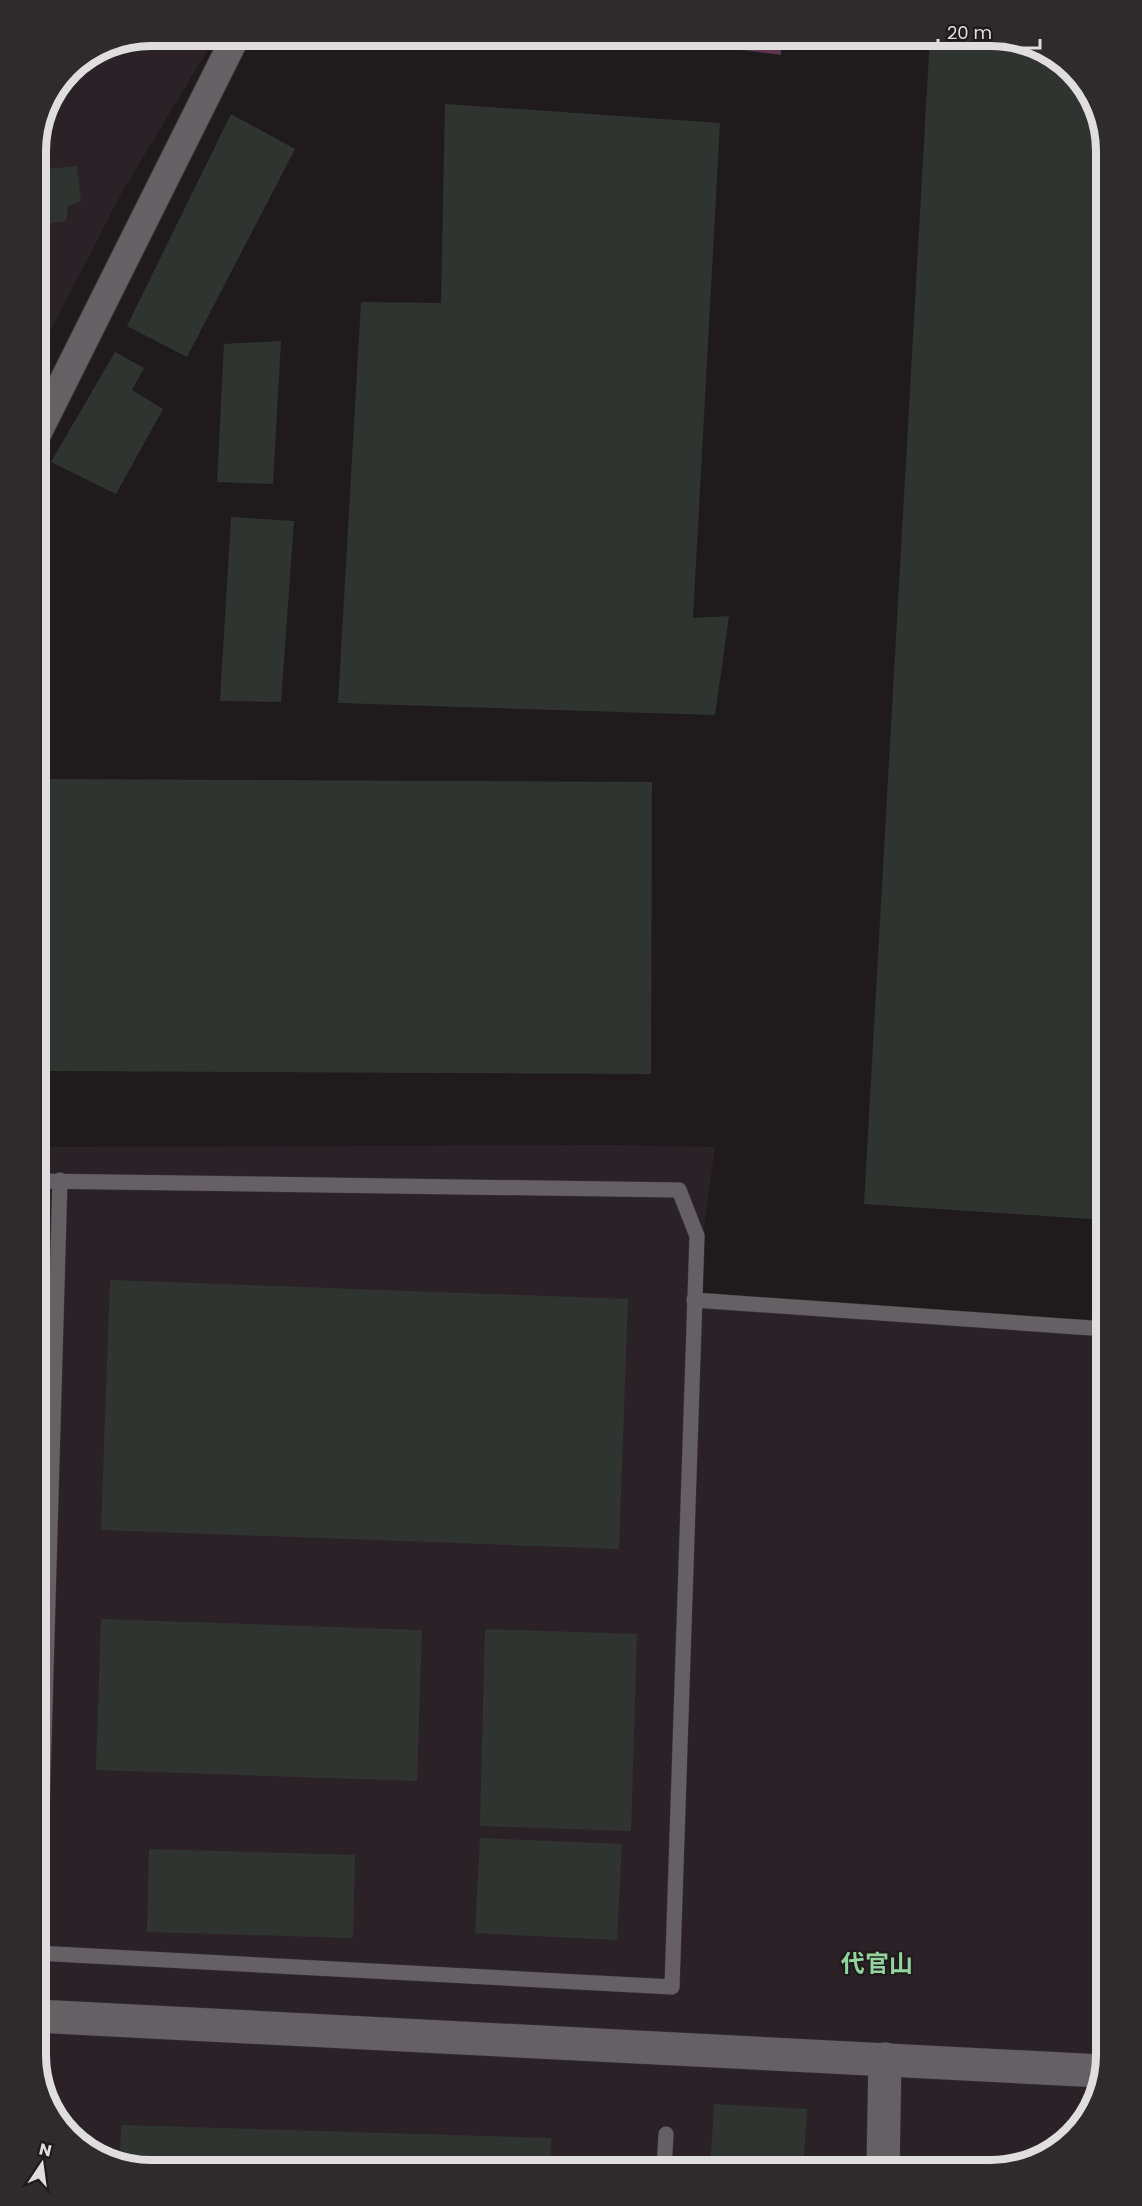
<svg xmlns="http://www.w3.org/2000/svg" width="1142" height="2206" font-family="Poppins,'Noto Sans JP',sans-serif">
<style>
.built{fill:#2b2228}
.green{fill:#5d3550}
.building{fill:#303431}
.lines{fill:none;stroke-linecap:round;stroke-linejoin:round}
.service-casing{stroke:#383537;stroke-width:16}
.minor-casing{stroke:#383537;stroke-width:30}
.tertiary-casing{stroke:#383537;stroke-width:34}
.service{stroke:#656063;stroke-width:15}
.minor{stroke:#656063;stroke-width:28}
.tertiary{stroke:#656063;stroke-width:33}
.labels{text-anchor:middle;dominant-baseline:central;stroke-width:4.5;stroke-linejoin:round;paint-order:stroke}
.quarter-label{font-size:24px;font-weight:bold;fill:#92d39e;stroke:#1f1b1d}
.rim{fill:none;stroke:#e0dddf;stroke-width:8}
</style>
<rect width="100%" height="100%" fill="#1f1b1d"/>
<g class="built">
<polygon points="151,36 216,36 121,194 36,359 36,144 70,70 108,45"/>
<polygon points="615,1145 715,1147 694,1300 1106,1329 1106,2055 1086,2119 1035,2161 991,2170 144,2170 87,2150 45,2099 36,2055 36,1147"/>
</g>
<polygon class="green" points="631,36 781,36 781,55"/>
<g class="building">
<polygon points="930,36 998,36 1061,60 1097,107 1106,151 1106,1220 864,1204"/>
<polygon points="445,104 720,123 693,618 729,616 715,715 338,703 361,302 441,303"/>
<polygon points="231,114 295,149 187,357 127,326"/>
<polygon points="77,166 81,201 68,206 66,221 36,225 36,170"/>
<polygon points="281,341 273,484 217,482 224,344"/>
<polygon points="115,352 144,368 132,390 163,409 116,494 51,462"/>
<polygon points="231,517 294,521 281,702 220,701"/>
<polygon points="36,779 652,782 651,1074 36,1071"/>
<polygon points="110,1280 628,1299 619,1549 101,1530"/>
<polygon points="101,1619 422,1630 417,1781 96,1770"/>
<polygon points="485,1629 637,1634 631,1831 480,1826"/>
<polygon points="480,1838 622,1844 617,1940 475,1933"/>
<polygon points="149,1849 355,1855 353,1938 147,1932"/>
<polygon points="714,2104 807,2109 803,2170 710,2170"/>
<polygon points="121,2125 551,2138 550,2170 144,2170 120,2162"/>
</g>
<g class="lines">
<defs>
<g id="service">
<polyline points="694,1300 1106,1329"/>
<polyline points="36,1953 672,1987 697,1236 679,1190 36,1181"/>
<polyline points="38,1953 60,1180"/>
<polyline points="664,2170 666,2134"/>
</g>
<polyline id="minor" points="36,436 236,36"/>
<g id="tertiary">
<polyline points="36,2016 1101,2071"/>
<polyline points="883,2170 885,2059"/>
</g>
</defs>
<use href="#service" class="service-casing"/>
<use href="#minor" class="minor-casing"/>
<use href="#tertiary" class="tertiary-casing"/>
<use href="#service" class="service"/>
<use href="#minor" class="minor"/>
<use href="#tertiary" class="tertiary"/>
</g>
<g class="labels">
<g class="quarter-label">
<text x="877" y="1963">代官山</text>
</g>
</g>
<path d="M0 0H1142V2206H0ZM151 46H991A105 105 0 0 1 1096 151V2055A105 105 0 0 1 991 2160H151A105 105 0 0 1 46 2055V151A105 105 0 0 1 151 46Z" fill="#2e2b2d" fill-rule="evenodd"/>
<path class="rim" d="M151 46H991A105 105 0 0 1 1096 151V2055A105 105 0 0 1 991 2160H151A105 105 0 0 1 46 2055V151A105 105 0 0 1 151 46Z"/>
<g transform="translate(42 2164) rotate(13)" stroke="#1f1b1d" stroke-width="4.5" paint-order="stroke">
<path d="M0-4.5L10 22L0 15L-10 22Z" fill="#e0dddf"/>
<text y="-9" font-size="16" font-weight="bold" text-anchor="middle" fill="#e0dddf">N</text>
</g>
<path d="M938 39v9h102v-9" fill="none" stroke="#e0dddf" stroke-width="3"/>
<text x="947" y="39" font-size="18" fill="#e0dddf" stroke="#1f1b1d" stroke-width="4.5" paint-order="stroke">20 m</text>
</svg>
